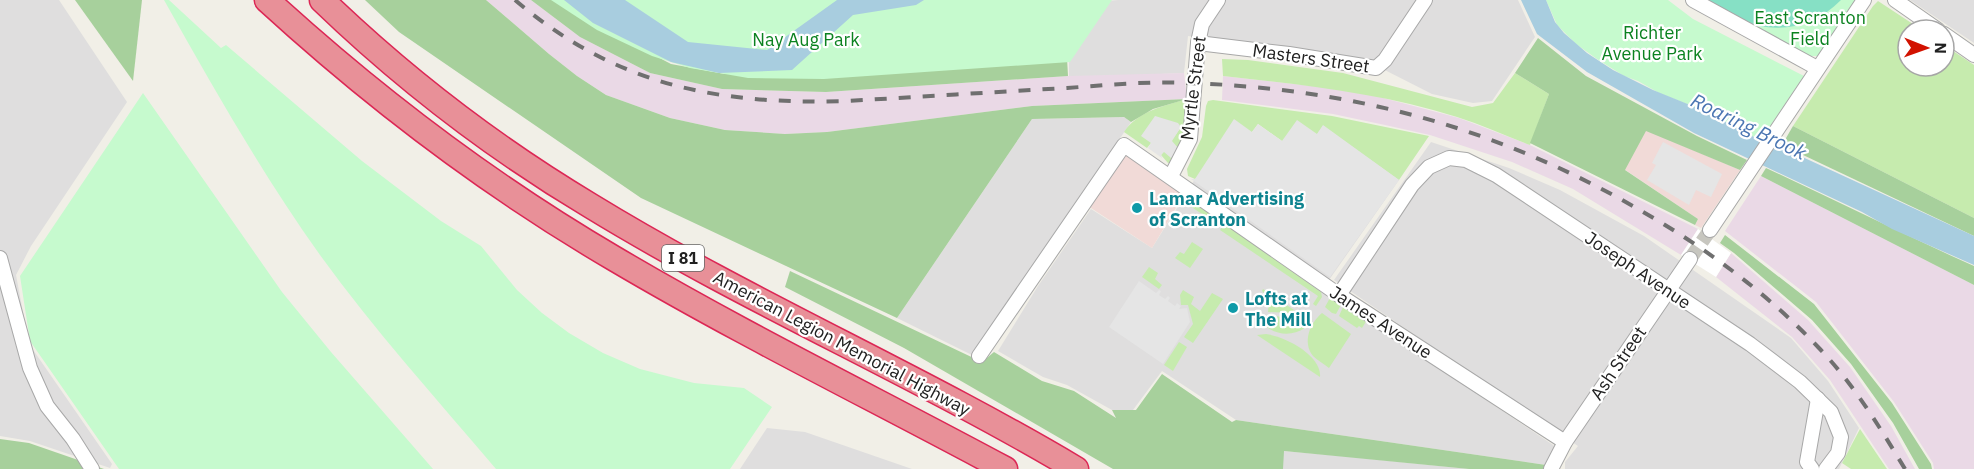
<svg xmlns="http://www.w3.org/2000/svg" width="1974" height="469" font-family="'IBM Plex Sans',sans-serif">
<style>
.residential{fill:#dfdede}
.commercial{fill:#f1dad7}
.industrial{fill:#ead9e6}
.grass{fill:#c6ebae}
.forest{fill:#a7d09c}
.park{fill:#c6face}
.pitch{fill:#86e0c5}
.parking{fill:#e5e5e5}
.water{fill:#a8cddf}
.pier{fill:#fff}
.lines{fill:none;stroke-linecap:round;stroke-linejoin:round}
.minor-tunnel{stroke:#c7c6bf;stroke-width:14;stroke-dasharray:14 7;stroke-linecap:butt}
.minor-casing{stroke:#a8a8a8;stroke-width:16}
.motorway-casing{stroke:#dc2755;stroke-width:27}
.minor{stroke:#fff;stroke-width:14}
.motorway{stroke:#e89098;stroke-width:24}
.rail{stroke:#6f6f6f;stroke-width:4;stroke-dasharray:12 12;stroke-linecap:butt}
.culture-dot{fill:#0f9aa8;stroke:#fff;stroke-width:2}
.labels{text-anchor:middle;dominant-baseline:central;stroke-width:4.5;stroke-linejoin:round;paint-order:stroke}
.shield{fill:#fff;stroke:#646464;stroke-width:1.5}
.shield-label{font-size:16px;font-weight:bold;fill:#212121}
.park-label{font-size:18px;fill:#0b8220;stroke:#fff}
.street-label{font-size:18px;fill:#212121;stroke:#fff}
.culture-label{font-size:18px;font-weight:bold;fill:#0d838f;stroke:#fff;text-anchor:start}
.water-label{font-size:20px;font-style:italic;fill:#4b76b2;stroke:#fff}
</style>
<rect width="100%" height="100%" fill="#f1efe7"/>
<g class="residential">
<polygon points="0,0 59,0 127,102 31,246 16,275 29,344 112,464 110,468 30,441 0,436"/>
<polygon points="1118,0 1518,0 1535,37 1492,101 1473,103 1432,94 1365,60 1188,36 1184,73 1069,78 1069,58 1095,2"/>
<polygon points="1910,0 1974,0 1974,43"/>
<polygon points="1124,117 1131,122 974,356 897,318 1032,119"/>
<polygon points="1323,125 1399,180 1322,290 1556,447 1546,465 1236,420 1162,371 1133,410 1112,410 1067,385 1043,377 998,351 1038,286 1091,209 1152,248 1195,179"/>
<polygon points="1431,142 1509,168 1560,190 1644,236 1791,338 1828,381 1859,428 1839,469 1565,469 1565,462 1578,446 1334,280"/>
<polygon points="767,428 805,432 912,469 740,469"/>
<polygon points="1283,451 1340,456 1469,469 1283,469"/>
</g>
<g class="commercial">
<polygon points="1646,130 1740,170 1701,228 1695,225 1698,219 1624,169"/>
<polygon points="1125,149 1188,188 1152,248 1088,206"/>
</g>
<g class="industrial">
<polygon points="486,0 531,0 580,37 650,73 722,89 826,92 1068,76 1184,73 1187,99 1032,106 827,132 785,134 725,130 670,118 606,95 577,76 549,54"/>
<polygon points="1223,76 1321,87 1376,96 1459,118 1530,145 1698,229 1681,255 1573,189 1512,162 1430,135 1385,125 1333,114 1222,100"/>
<polygon points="1761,176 1974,285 1974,469 1934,469 1933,463 1894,402 1816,302 1725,231"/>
<polygon points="1731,253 1808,320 1850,367 1891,426 1915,469 1889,469 1830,380 1792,337 1716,277"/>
</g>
<g class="grass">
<polygon points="1878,1 1922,30 1908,30 1908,66 1944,66 1944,45 1974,65 1974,218 1793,126 1873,6"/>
<path d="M 1222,59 L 1248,60 L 1343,73 L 1472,107 L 1493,103 L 1515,73 L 1549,94 L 1530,145 C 1506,136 1482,125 1457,117 C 1381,93 1302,85 1223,76 Z"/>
<path d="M 1187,99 L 1184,139 L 1174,162 L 1168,163 L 1161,155 L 1181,127 L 1151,143 L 1147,148 L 1124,132 C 1138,111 1164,106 1187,99 Z"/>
<polygon points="1213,100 1332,116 1429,136 1399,180 1323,126 1317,134 1282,141 1258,124 1252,132 1195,179 1188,176 1187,169 1202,137 1206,106 1208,101"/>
<polygon points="1193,202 1219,220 1215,227 1206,221 1208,218 1190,206"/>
<polygon points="1225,224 1321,292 1322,297 1316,306 1313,304 1318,296 1220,230"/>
<polygon points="1192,242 1203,249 1190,268 1175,258 1180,252 1184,254"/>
<polygon points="1149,267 1158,273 1155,279 1162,285 1159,289 1142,277"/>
<polygon points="1263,289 1294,310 1292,313 1268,312 1269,298 1262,291"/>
<polygon points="1183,290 1194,297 1191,304 1200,311 1212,293 1223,299 1193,343 1184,337 1193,324 1188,305 1181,305 1180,295"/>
<polygon points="1331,296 1342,303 1336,314 1332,313 1325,307"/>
<polygon points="1344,305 1367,320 1362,328 1359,326 1357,328 1339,316"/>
<path d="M 1322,313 L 1351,334 L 1329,368 C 1324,364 1317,360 1313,356 C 1302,342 1310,323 1322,313 Z"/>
<path d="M 1274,316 L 1291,318 L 1305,328 C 1291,337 1275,335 1263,324 Z"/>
<path d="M 1266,334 C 1284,336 1322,355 1320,377 L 1257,335 Z"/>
<polygon points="1179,342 1187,347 1173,371 1164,365"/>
<polygon points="1860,429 1887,469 1851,469 1842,463"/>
</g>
<g class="forest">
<polygon points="75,0 142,0 133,81"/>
<polygon points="365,0 486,0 549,54 577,76 606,95 670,118 725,130 785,134 827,132 1032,106 1187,99 1153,109 1131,122 1124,117 1032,119 897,318 641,198 399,32"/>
<polygon points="531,0 564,0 593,23 671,64 725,74 1067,58 1068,76 826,92 722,89 650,73 580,37"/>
<polygon points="1538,38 1586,76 1697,136 1747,160 1740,170 1646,131 1625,170 1698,219 1695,225 1530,143 1549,94 1515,73"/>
<polygon points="1793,126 1974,218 1974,236 1782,145"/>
<path d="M 1766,168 C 1835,200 1904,235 1974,266 L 1974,285 L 1761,176 Z"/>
<polygon points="1725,235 1814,304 1892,403 1931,464 1932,469 1919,469 1893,423 1851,364 1812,320 1734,253 1720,243"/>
<polygon points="790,271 982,362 994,352 1042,381 1074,391 1116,418 1112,410 1136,410 1162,374 1232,422 1236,420 1546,465 1543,469 1469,469 1284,451 1283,469 1113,469 904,348 785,287"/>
<polygon points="0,439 29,443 104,469 0,469"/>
</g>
<g class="park">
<path d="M 164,0 L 169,0 L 221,48 L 226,45 L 362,161 L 441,221 L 481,246 L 517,290 L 542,313 L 569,333 L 603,353 L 640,369 L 694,383 L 744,388 L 772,407 L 730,469 L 496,469 C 436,398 374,330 320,255 C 262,174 213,87 164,0 Z"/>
<polygon points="551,0 1112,0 1070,62 824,79 748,78 690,68 652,56 597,30"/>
<polygon points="1546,0 1668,0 1693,19 1804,76 1762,138 1754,137 1705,111 1659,93 1638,81 1624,76 1597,59 1576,44 1557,25"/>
<polygon points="1699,0 1860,0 1823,56 1810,56 1782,44"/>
<polygon points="143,93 282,292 331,352 433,469 119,469 30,341 20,276"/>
</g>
<path class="pitch" d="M 1709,0 L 1841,0 C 1803,39 1748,35 1709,0 Z"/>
<g class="parking">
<polygon points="1155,116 1178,123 1181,127 1172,141 1179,149 1171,158 1164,152 1161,155 1162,158 1148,148 1151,143 1141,136"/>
<polygon points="1234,119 1252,132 1258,124 1282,141 1297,120 1317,134 1323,125 1399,180 1330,277 1191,179 1195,179"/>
<polygon points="1663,142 1722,174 1711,197 1696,190 1689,205 1647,180 1656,165 1652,163"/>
<polygon points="1139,281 1156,293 1159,290 1161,291 1159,295 1165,299 1168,296 1170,298 1168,301 1175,306 1177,303 1181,306 1179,309 1187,308 1190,322 1163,364 1109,327"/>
</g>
<g class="water">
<polygon points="564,0 625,0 688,42 767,50 837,0 924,0 916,5 853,15 792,70 719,73 671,62 593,23"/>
<polygon points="1521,0 1546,0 1555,22 1564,33 1587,53 1613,70 1653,90 1705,111 1754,137 1761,138 1974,236 1974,265 1892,229 1862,212 1694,133 1587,72 1537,34"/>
</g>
<polygon class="pier" points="1698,229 1731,253 1716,277 1681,255"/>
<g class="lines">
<polyline class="minor-tunnel" points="1690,259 1710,230"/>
<defs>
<g id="minor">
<polyline points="1693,0 1817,68"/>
<polyline points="1895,0 1938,30"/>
<polyline points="1944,34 1974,55"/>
<polyline points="1198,43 1289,54 1376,68 1385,60 1425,0"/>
<polyline points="1171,176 1190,139 1198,43 1202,24 1218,0"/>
<polyline points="1710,230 1864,0"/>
<polyline points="0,258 30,368 47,406 73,439 92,469"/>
<polyline points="1339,295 1412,185 1429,167 1449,158 1466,160 1496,175 1750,344 1800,382 1831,412 1841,437 1838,453 1826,469"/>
<polyline points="979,356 1124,145 1339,295 1565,442"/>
<polyline points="1551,469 1565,442 1690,259"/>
<polyline points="1812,469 1807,462 1818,399"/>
</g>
<g id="motorway">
<path d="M 267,0 C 373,97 490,186 615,259 C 742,334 875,399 1005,469"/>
<path d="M 322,0 C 404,79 494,148 591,206 C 748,302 918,375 1076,469"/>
</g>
</defs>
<use href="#minor" class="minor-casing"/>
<use href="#motorway" class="motorway-casing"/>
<use href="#minor" class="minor"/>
<use href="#motorway" class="motorway"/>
<path class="rail" d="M 515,0 C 615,85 717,105 845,101 C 919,97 993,92 1067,88 C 1107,85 1147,81 1187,83 C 1350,88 1496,127 1638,209 C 1703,246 1766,292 1818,347 C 1853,383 1879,426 1905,469"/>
</g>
<g class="culture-dot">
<circle cx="1137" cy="208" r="6"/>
<circle cx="1233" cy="308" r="6"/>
</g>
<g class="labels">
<rect class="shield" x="662" y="245" width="42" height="26" rx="4.5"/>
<g class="shield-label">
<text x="683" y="258">I 81</text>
</g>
<g class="park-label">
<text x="1810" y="17">East Scranton<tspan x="1810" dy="21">Field</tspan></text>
<text x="1652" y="32">Richter<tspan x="1652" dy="21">Avenue Park</tspan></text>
<text x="806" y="39">Nay Aug Park</text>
</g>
<g class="street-label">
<text transform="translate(1311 58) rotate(8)">Masters Street</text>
<text transform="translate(1193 88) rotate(-83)">Myrtle Street</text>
<text transform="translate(1638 270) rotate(34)">Joseph Avenue</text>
<text transform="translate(1381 322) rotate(33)">James Avenue</text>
<text transform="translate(842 343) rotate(28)">American Legion Memorial Highway</text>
<text transform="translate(1618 363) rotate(-56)">Ash Street</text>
</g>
<g class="culture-label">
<text x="1149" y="198">Lamar Advertising<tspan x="1149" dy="21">of Scranton</tspan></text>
<text x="1245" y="298">Lofts at<tspan x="1245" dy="21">The Mill</tspan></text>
</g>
<g class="water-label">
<text transform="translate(1749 126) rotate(26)">Roaring Brook</text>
</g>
</g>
<g transform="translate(1926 48) rotate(91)"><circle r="28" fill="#ffffff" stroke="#a6a6a6" stroke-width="1.5"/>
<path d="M0-4.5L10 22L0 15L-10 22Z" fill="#d21200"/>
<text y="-9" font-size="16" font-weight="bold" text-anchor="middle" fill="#212121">N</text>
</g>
</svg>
